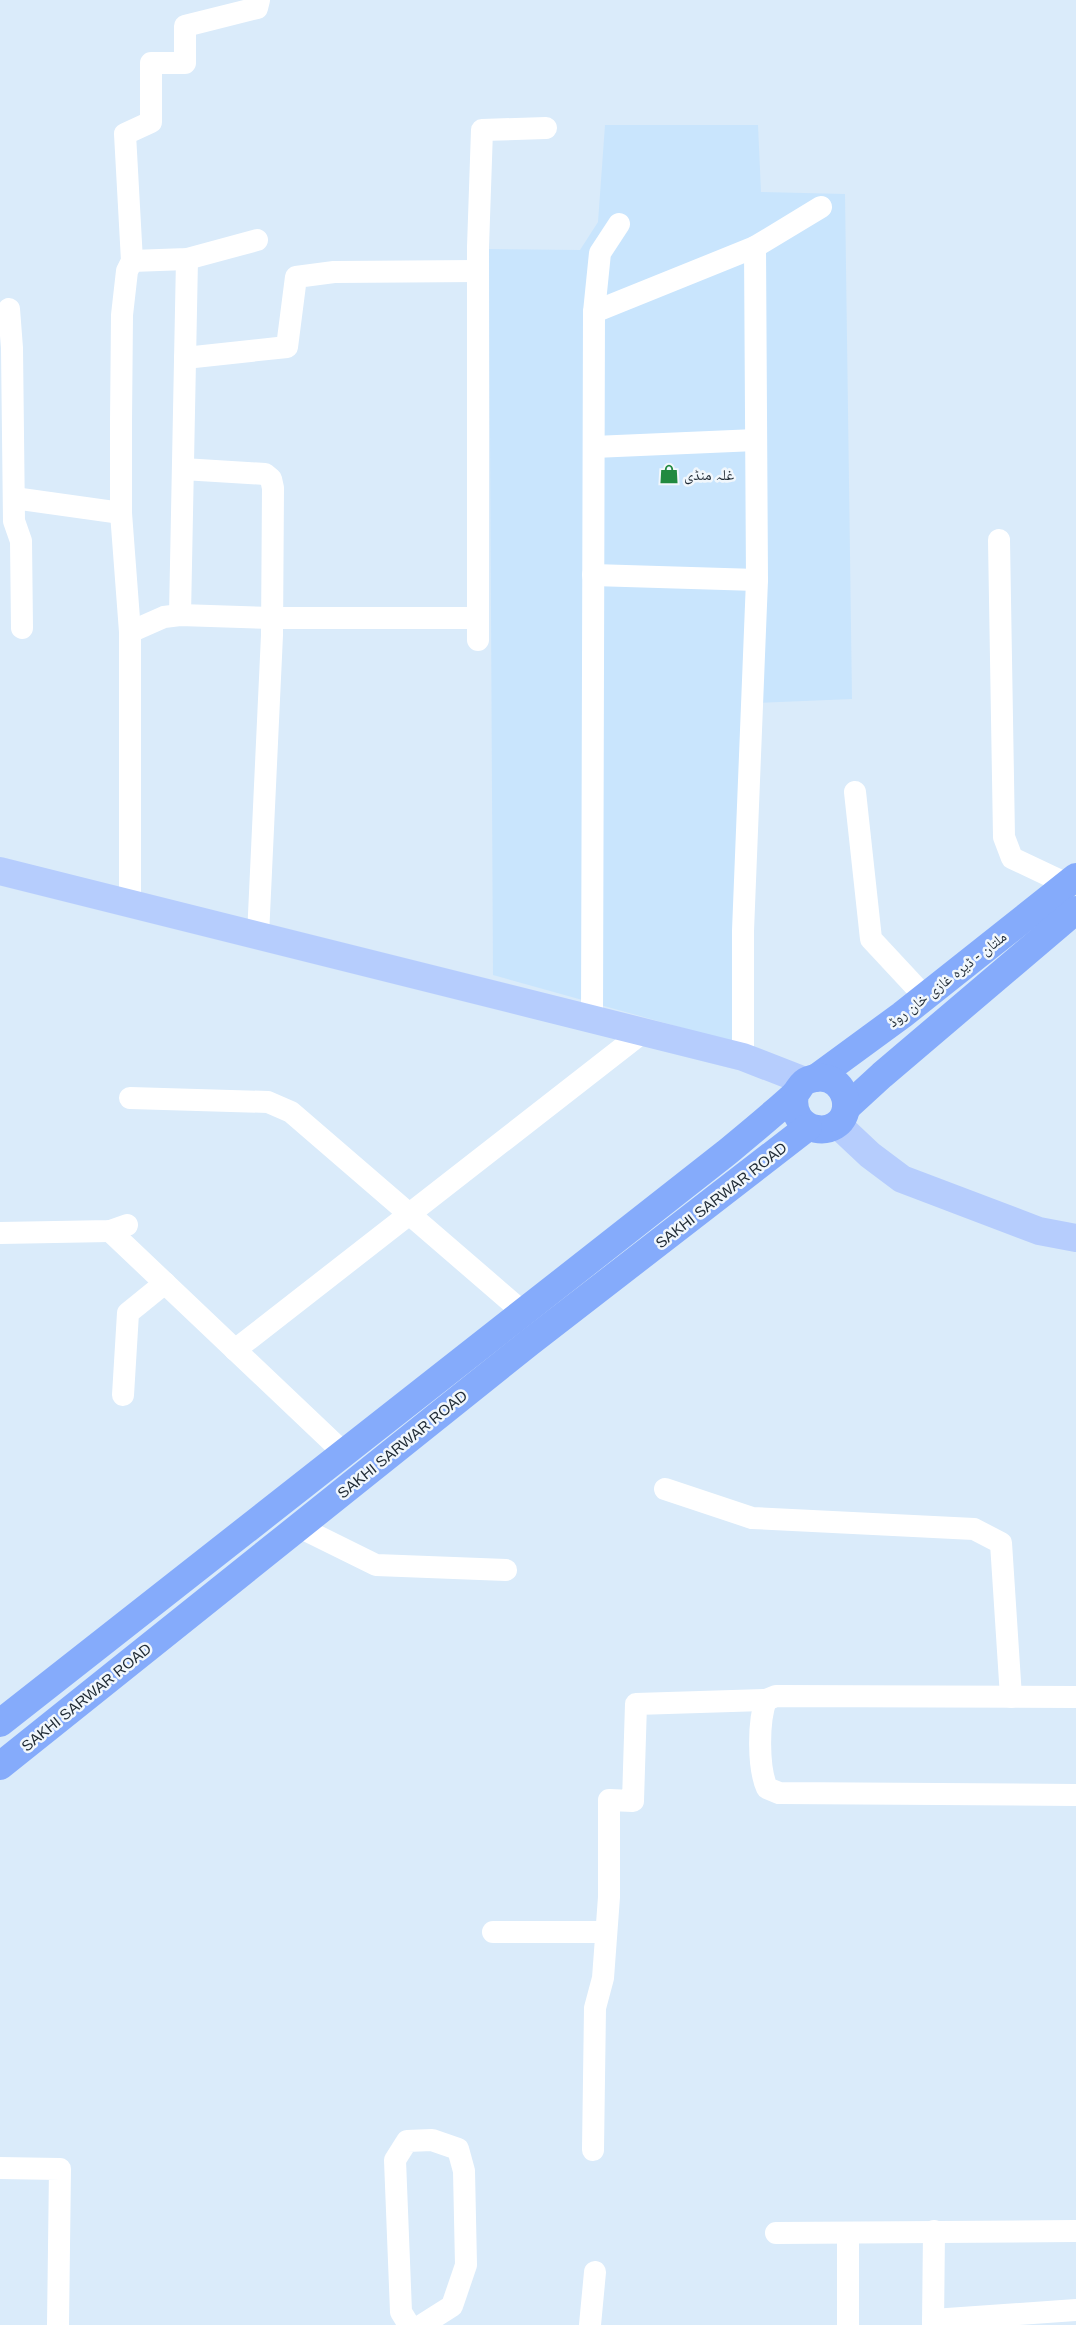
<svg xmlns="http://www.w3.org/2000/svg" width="1076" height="2325" font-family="Helvetica,'Noto Naskh Arabic',sans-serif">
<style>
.built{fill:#c9e5fd}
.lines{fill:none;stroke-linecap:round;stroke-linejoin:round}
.minor{stroke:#fff;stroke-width:22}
.major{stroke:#b6cdfd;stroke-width:28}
.highway{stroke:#85abfb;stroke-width:28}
.labels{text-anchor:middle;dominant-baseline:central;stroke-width:5;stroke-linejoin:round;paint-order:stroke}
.poi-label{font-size:15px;fill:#1f2a34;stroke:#f1f7fc;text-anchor:start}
.street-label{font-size:15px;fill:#1f2a34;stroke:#f1f7fc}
</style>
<rect width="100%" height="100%" fill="#daebfa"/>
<polygon class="built" points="605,125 758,125 761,192 845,194 852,699 757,703 751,1047 493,975 489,249 580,250 598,222"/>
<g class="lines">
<g class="minor">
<polyline points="132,261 187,259 257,240"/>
<polyline points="9,309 12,348 14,521 21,541 22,628"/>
<polyline points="594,312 755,247 821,207"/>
<polyline points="185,358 287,347 296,277 334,272 478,271"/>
<polyline points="594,447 756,440"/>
<polyline points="183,469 265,474 271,479 273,488 272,635 258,936"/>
<polyline points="14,498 121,513"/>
<polyline points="999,540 1004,837 1012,858 1067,884"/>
<polyline points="593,575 757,580"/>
<polyline points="180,615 187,259"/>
<polyline points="130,632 164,617 180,615 273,618 477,618"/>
<polyline points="478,640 478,247 482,130 546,128"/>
<polyline points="855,792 871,939 925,997"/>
<polyline points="130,903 130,632 121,513 121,421 122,315 127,271 132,261 125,134 151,122 151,63 185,63 185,26 257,8 259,0"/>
<polyline points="592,1019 594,312 600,253 619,224"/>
<polyline points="743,1057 743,931 757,580 755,247"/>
<polyline points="130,1098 268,1102 291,1112 524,1313"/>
<polyline points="110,1231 345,1454"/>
<polyline points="0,1233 110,1231 127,1225"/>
<polyline points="235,1350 643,1032"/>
<polyline points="123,1395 128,1313 165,1283"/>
<polyline points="665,1489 752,1518 974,1529 1001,1543 1011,1697"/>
<polyline points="299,1527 376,1565 506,1570"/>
<path d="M 766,1700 C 758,1721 758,1768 767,1788 L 779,1793 L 1076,1795"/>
<polyline points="493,1932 606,1932"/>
<polyline points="593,2150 595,2008 603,1978 609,1897 609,1800 633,1801 636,1704 766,1700 776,1696 1076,1697"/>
<polyline points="0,2168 60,2169 58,2325"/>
<polyline points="776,2233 1076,2231"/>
<polyline points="933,2320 1076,2310"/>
<polyline points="409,2325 401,2312 395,2160 407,2141 432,2140 458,2149 464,2171 466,2265 452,2306 422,2325"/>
<polyline points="590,2325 595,2272"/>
<polyline points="848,2325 848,2234"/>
<polyline points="933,2325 934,2231"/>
</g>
<g class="major">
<polyline points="0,871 743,1057 805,1081"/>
<polyline points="837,1124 870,1155 902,1179 1039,1231 1076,1238"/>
</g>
<g class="highway">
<polyline points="816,1078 902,1015 1076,877"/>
<polyline points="846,1108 882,1075 1076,910"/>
<path d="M 0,1723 L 726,1153 C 749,1134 771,1116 793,1096 C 799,1091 800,1083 808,1080 C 818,1076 829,1077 837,1084 C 843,1090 847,1099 846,1108 C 841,1142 787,1134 795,1094"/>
<polyline points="0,1766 530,1342 808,1127"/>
</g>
</g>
<defs>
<symbol id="shop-bare" viewBox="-9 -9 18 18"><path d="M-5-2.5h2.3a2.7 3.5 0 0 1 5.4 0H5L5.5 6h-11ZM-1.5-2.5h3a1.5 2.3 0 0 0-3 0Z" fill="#218a40" stroke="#f1f7fc" stroke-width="2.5" paint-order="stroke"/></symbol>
</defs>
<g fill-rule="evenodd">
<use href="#shop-bare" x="655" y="460" width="28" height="28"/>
</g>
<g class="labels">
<g class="poi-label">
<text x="684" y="474">غلہ منڈی</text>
</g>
<g class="street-label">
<text transform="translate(947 979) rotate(-38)">ملتان - ڈیرہ غازی خان روڈ</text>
<text transform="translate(721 1195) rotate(-38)">SAKHI SARWAR ROAD</text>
<text transform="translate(402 1444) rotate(-39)">SAKHI SARWAR ROAD</text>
<text transform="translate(86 1697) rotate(-39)">SAKHI SARWAR ROAD</text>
</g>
</g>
</svg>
